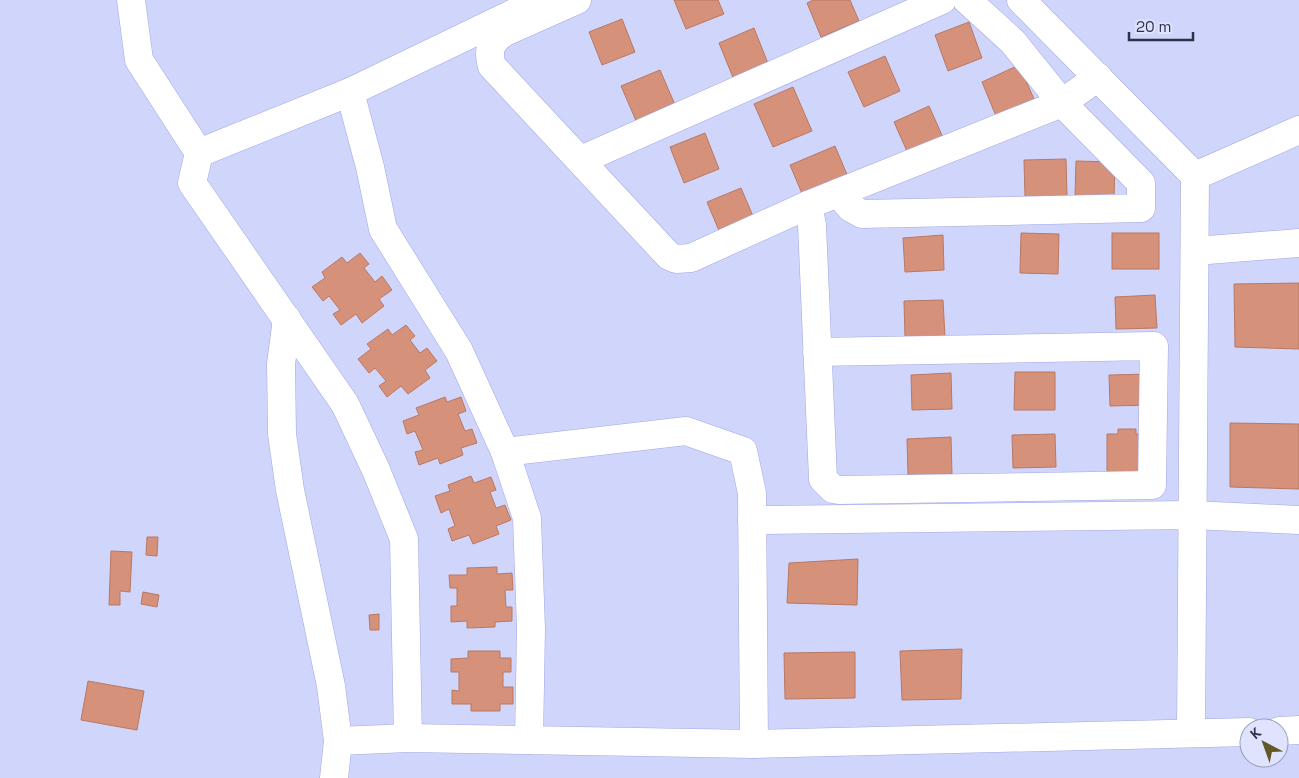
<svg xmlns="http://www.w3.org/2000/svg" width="1299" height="778" font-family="'Space Grotesk',sans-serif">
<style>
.building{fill:#d59179;stroke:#ba7862}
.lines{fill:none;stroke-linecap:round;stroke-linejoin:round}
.minor-casing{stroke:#a1a7e5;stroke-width:29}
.minor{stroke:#fff;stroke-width:28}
</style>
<rect width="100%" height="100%" fill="#d0d5fc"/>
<g class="building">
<polygon points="674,0 718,0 724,14 686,29"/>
<polygon points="813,0 850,0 859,21 821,37 807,3"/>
<polygon points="622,19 635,52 602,65 589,32"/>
<polygon points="969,22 982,58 948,71 935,35"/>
<polygon points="754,28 769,66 734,80 719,43"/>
<polygon points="885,56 900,91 864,107 848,72"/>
<polygon points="1019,65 1034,99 996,116 982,82"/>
<polygon points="660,70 676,107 637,123 621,86"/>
<polygon points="793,87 812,131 773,147 754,104"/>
<polygon points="929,106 945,142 910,158 894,122"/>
<polygon points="705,133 719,169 684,183 670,147"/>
<polygon points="835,146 851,184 806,203 790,165"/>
<polygon points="1066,159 1067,196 1025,197 1024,160"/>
<polygon points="1076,161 1115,162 1114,198 1075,197"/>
<polygon points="741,188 756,223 722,238 707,202"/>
<polygon points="1021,233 1059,234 1058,274 1020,273"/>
<rect x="1112" y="233" width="47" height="36"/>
<polygon points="943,235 944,270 905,272 903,238"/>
<polygon points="360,253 369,264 364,268 375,282 382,276 392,290 379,299 384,306 362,323 356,314 341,325 333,314 340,310 329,296 323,301 312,287 325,278 322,272 342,257 347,263"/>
<polygon points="1299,283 1299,349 1235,347 1234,284"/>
<polygon points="1155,295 1157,328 1116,329 1115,297"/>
<polygon points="943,300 945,337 905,338 904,301"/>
<polygon points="406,325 415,336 410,340 420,353 427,348 437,361 425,370 430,378 408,394 401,386 387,397 379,386 386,381 375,368 369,373 358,359 371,349 367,344 388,329 392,335"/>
<polygon points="1015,372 1055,372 1055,410 1014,410"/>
<polygon points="951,373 952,409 912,410 911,375"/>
<polygon points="1150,374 1151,405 1110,406 1109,375"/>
<polygon points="445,397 447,402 461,397 466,411 458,414 465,431 472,429 477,443 461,448 463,455 440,464 438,458 419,465 415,452 423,450 415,431 407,434 403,421 419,415 416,408"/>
<polygon points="1230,423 1299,424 1299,489 1230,487"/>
<polygon points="1118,429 1136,429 1136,434 1143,434 1140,472 1107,472 1107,434 1118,434"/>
<polygon points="1055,434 1056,467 1013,468 1012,435"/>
<polygon points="951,437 952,474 908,475 907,439"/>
<polygon points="471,476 474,483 491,477 496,490 490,492 496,508 505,505 511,520 496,526 499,534 473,544 469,535 452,541 448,529 455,526 449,509 441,513 435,496 450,491 448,485"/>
<polygon points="147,537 158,537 157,556 146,555"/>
<polygon points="111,551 132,552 130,592 120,591 120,605 109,605"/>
<polygon points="858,559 857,605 787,603 789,563"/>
<polygon points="497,567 497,574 512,573 513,590 505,590 506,607 512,607 512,621 495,622 495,627 467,628 467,621 451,622 451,606 457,606 457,588 450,588 449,575 467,575 467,568"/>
<polygon points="143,592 159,595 157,607 141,604"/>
<polygon points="379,614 379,630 370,630 369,615"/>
<polygon points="962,649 961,699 902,700 900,651"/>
<polygon points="468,651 500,651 500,658 511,658 511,672 503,672 503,687 513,687 513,704 500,704 500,711 471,711 471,704 452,704 452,690 459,691 459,672 451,672 451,659 468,658"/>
<polygon points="855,652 855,698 785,699 784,653"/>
<polygon points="88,681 144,691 137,730 81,720"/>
</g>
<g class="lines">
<defs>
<g id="minor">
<polyline points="131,0 139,60 199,153"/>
<path d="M 577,0 L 505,32 C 491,41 487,50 492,66 L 669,256 L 676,259 L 691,258 L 808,205 L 1062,103 L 1098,77"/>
<polyline points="1021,0 1195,176 1191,733"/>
<polyline points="350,92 199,153 192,183 345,404 376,470 404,539 408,738"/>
<polyline points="581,160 942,0"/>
<polyline points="1195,176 1299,130"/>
<polyline points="838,193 851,208 862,214 1141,208 1141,183 1062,103 1013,42 967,0"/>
<polyline points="808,205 812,225 823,479 833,489 839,490 1152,485 1154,346 817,352"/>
<polyline points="1195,251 1299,243"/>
<polyline points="287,319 281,364 282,434 290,490 331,686 338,741 334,778"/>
<polyline points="505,452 686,431 743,451 752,493 754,744"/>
<polyline points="752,520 1193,515 1299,520"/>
<polyline points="1279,731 1299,730"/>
<polyline points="529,740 531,629 527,518 505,452 459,351 383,229 370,167 350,92 541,0"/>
<polyline points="338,741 408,738 754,744 1249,732"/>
</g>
</defs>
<use href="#minor" class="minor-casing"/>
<use href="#minor" class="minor"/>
</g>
<g transform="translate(1264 743) rotate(319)"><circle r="24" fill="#dfe3fd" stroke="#999cb6"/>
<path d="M0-4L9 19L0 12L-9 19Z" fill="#625825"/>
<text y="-8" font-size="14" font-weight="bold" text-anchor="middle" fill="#2f314b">K</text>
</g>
<path d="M1129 32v8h64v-8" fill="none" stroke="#2f314b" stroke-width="2.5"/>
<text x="1136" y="32" font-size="15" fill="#2f314b" stroke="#dfe3fd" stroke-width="4" paint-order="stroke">20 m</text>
</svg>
